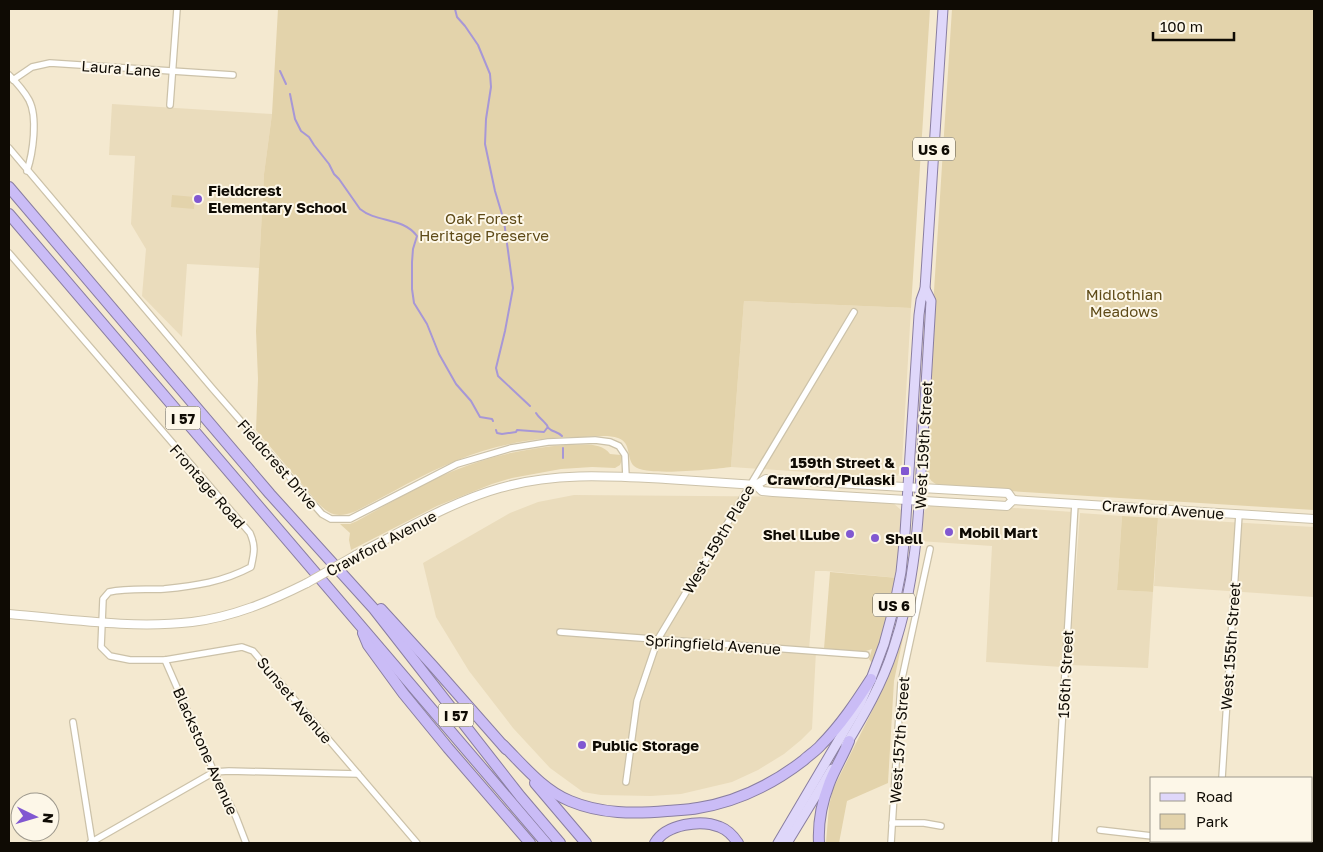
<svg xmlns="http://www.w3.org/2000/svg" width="1323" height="852" font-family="'Golos Text',sans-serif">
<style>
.built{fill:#eadcbc}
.green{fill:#e3d3ab}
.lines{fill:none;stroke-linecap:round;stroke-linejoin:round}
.stream{stroke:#a797d6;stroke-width:2}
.street-casing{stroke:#ccc2a9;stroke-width:8}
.secondary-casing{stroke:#ccc2a9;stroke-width:10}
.primary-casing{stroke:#897ea1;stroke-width:11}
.highway-casing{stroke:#897ea1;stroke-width:12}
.street{stroke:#fff;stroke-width:5.5}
.secondary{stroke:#fff;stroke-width:8}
.primary{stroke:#dfd7fa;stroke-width:9}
.highway{stroke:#cabcf6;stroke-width:10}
.secondary-bridge-casing{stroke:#ccc2a9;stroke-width:10;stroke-linecap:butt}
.secondary-bridge{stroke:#fff;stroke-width:8}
.poi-dot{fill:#8158d1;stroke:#fdf7e8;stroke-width:2}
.labels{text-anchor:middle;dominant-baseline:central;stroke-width:4;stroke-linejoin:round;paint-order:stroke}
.shield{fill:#fdf7e8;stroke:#565248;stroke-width:1}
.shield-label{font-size:14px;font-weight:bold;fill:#0f0b04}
.street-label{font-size:15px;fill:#0f0b04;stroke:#fdf7e8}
.poi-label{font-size:15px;font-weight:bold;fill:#0f0b04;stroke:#fdf7e8;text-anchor:start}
.park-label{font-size:15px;fill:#5e4a17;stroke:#fdf7e8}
</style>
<rect width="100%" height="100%" fill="#f4e9d0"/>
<g class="built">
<polygon points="112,104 272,114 264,174 259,268 187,264 182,337 142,296 146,249 131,224 135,156 109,155"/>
<polygon points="744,301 911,308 902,463 900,472 897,476 881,477 731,467"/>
<polygon points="574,495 830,497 892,502 901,510 904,519 898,578 826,571 815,571 809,650 816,651 812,729 801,740 784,754 758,770 732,782 681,794 651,796 601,795 583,792 550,768 513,728 469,671 436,617 423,563 510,513 538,502"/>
<polygon points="943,503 1073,512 1062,667 986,662 992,546 919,541 921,522 925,510 933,504"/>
<polygon points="1080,513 1122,516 1117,590 1153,592 1148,668 1069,665"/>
<polygon points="1158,518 1314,527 1314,597 1154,586"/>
</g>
<g class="green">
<path d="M 278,9 L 930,9 L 911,308 L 744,301 L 731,467 C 714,469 646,477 634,466 C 626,458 632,443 618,438 C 607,434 592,437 580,437 C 538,437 496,444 458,460 C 422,474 390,494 356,511 C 338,518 330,516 317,502 L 256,430 L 258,379 L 256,331 L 259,268 L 264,174 L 272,114 Z"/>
<path d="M 952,9 L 1314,9 L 1314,510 L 944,487 C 933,484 928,480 926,468 L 932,369 L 934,291 Z"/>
<polygon points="172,195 195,197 194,209 171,207"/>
<path d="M 566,445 C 580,445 601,441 610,454 L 621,455 L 623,457 L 620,465 L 615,468 L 592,467 L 561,469 L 512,478 L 492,484 L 437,506 L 351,550 L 349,540 L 350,533 L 340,524 L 350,524 L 357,521 C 388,504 420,485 453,471 C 489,456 527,448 566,445 Z"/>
<polygon points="1122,516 1158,518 1153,592 1117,590"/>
<polygon points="830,572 898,578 874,666 869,659 872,649 863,652 824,649"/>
<polygon points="905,628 894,681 888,783 847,801 839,843 826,843 829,806 833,789 877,701 891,667"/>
</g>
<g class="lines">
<g class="stream">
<polyline points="455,9 457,17 465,26 478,45 490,74 491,87 486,119 485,144 495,191 504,221 513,288 505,331 496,368 498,376 530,406"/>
<polyline points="280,71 286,84"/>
<path d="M 290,94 L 295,119 L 301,131 L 309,137 L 314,145 L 329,164 L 334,174 L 339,179 L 360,209 C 377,223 403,217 417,236 L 413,249 L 412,262 L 412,289 L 414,303 L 427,324 L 439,354 L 456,384 L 471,401 L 480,417 L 492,419 L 493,421"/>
<path d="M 536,413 C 539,418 542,419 545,423 C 550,428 545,426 551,430 C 555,432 558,432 562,436"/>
<polyline points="496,430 497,433 502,434 516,432 517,430 544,432 547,428 548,428"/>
<polyline points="563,448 563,458"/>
</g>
<defs>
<g id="street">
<path d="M 9,75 C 16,82 24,91 29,100 C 38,117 33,153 27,171"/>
<polyline points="13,80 32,67 50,63 233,75"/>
<polyline points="170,105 177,9"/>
<polyline points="9,148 212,388 322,514 331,519 350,519 457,464 511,448 548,442 595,440 610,442 619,446 625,455 626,477"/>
<path d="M 9,253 L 250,533 C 256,547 254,553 251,567 C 223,582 195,586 164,589 C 146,590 127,588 109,592 L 103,599 L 101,647 L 110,656 L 130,660 L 165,660 L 242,647 L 253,651 L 417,843"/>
<polyline points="560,632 866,655"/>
<polyline points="165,660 214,772 236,817 246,843"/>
<polyline points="73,722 92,842"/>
<polyline points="1222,778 1239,514"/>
<polyline points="626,782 637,701 658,639 854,312"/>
<polyline points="892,823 924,823 941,826"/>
<polyline points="1100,830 1152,836"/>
<polyline points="1204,841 1218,842 1220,841"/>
<polyline points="1251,841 1287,843"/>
<polyline points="90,843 214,772 229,771 358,774"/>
<polyline points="891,843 901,683 930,549"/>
<polyline points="1055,843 1075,504"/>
</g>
<g id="secondary">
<polyline points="756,485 762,491 773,492 1007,506 1013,500 1314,519"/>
<path d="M 356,555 C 403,531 450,502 500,488 C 554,472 611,476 666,479 C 696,481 726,483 756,485 L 766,479 L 1008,493 L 1013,500"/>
<path d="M 9,614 C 69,619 131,629 192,622 C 233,617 271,601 307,583"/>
</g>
<g id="primary">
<path d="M 846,745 C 864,715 882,684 893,650 C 915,586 919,519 922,452 C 925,402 928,351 931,301 L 925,289"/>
<polyline points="778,843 860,704 871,679 884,644 894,607 901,572 905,533 919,315 921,300 925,289 943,9"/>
<polyline points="787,843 832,769"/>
</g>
<g id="highway">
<polyline points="9,187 270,494 374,609 520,796 560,843"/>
<polyline points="9,214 546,843"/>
<polyline points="381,609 433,666 506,749"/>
<polyline points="363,633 368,645 403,693 448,748 530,843"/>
<path d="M 503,745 C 523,765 543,790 570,801 C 601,814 634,814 667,811 C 677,810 688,810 698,808 C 736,802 773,784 804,760 C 809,755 816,751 821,745 C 841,725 856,702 871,679"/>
<polyline points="535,783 586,843"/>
<path d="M 655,843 C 666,824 701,819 720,827 C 728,830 734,837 738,843"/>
<path d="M 819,843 C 818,824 822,802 829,784 C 834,770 843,756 849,741"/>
</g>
</defs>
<use href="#street" class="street-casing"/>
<use href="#secondary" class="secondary-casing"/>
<use href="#primary" class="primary-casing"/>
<use href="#highway" class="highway-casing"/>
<use href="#street" class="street"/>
<use href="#secondary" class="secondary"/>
<use href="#primary" class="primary"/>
<use href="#highway" class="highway"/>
<defs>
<polyline id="secondary-bridge" points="307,583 356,555"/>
</defs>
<use href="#secondary-bridge" class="secondary-bridge-casing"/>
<use href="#secondary-bridge" class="secondary-bridge"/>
</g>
<g class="poi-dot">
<circle cx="198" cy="199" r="5"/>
<rect x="900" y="466" width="10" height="10" rx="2.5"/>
<circle cx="949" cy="532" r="5"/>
<circle cx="850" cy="534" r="5"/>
<circle cx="875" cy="538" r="5"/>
<circle cx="582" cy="745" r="5"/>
</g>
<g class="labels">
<g class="shield">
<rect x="913" y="137.5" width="42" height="23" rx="4"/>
<rect x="165.5" y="406.5" width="35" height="23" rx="4"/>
<rect x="873" y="593.5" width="42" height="23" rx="4"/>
<rect x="438.5" y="703.5" width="35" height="23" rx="4"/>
</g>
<g class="shield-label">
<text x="934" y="149">US 6</text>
<text x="183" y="418">I 57</text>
<text x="894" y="605">US 6</text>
<text x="456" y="715">I 57</text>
</g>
<g class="street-label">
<text transform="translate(121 68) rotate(4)">Laura Lane</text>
<text transform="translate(923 445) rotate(-87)">West 159th Street</text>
<text transform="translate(278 464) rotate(49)">Fieldcrest Drive</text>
<text transform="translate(208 486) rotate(49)">Frontage Road</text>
<text transform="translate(1163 509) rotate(4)">Crawford Avenue</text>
<text transform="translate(718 539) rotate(-59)">West 159th Place</text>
<text transform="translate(381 543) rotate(-28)">Crawford Avenue</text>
<text transform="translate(713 644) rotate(4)">Springfield Avenue</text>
<text transform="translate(1230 646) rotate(-86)">West 155th Street</text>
<text transform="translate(1065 674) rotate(-87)">156th Street</text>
<text transform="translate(295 700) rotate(50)">Sunset Avenue</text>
<text transform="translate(899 740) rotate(-86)">West 157th Street</text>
<text transform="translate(206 751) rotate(66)">Blackstone Avenue</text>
</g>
<g class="poi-label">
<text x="208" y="190">Fieldcrest<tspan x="208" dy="17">Elementary School</tspan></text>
<text x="895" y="462" text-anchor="end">159th Street &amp;<tspan x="895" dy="17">Crawford/Pulaski</tspan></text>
<text x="959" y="532">Mobil Mart</text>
<text x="840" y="534" text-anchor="end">Shel lLube</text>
<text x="885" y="538">Shell</text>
<text x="592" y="745">Public Storage</text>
</g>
<g class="park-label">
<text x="484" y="218">Oak Forest<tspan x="484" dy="17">Heritage Preserve</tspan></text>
<text x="1124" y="294">Midlothian<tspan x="1124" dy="17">Meadows</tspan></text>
</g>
</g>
<rect width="1323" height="852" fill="none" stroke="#0f0b04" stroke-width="20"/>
<rect x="1150" y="777" width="162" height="65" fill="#fdf7e8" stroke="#9e998d"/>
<rect x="1160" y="793" width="25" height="8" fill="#dfd7fa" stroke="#9e998d"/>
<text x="1196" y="802" font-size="15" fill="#0f0b04">Road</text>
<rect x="1160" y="814" width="25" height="15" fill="#e3d3ab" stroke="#9e998d"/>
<text x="1196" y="827" font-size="15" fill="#0f0b04">Park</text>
<g transform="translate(35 817) rotate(95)"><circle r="24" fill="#fdf7e8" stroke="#9e998d"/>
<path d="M0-4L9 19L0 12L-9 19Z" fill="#8158d1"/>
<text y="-8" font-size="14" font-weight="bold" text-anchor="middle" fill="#0f0b04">N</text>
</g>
<path d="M1153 32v8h81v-8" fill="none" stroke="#0f0b04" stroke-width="2.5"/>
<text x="1160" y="32" font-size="15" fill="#0f0b04" stroke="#fdf7e8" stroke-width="4" paint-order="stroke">100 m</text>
</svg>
